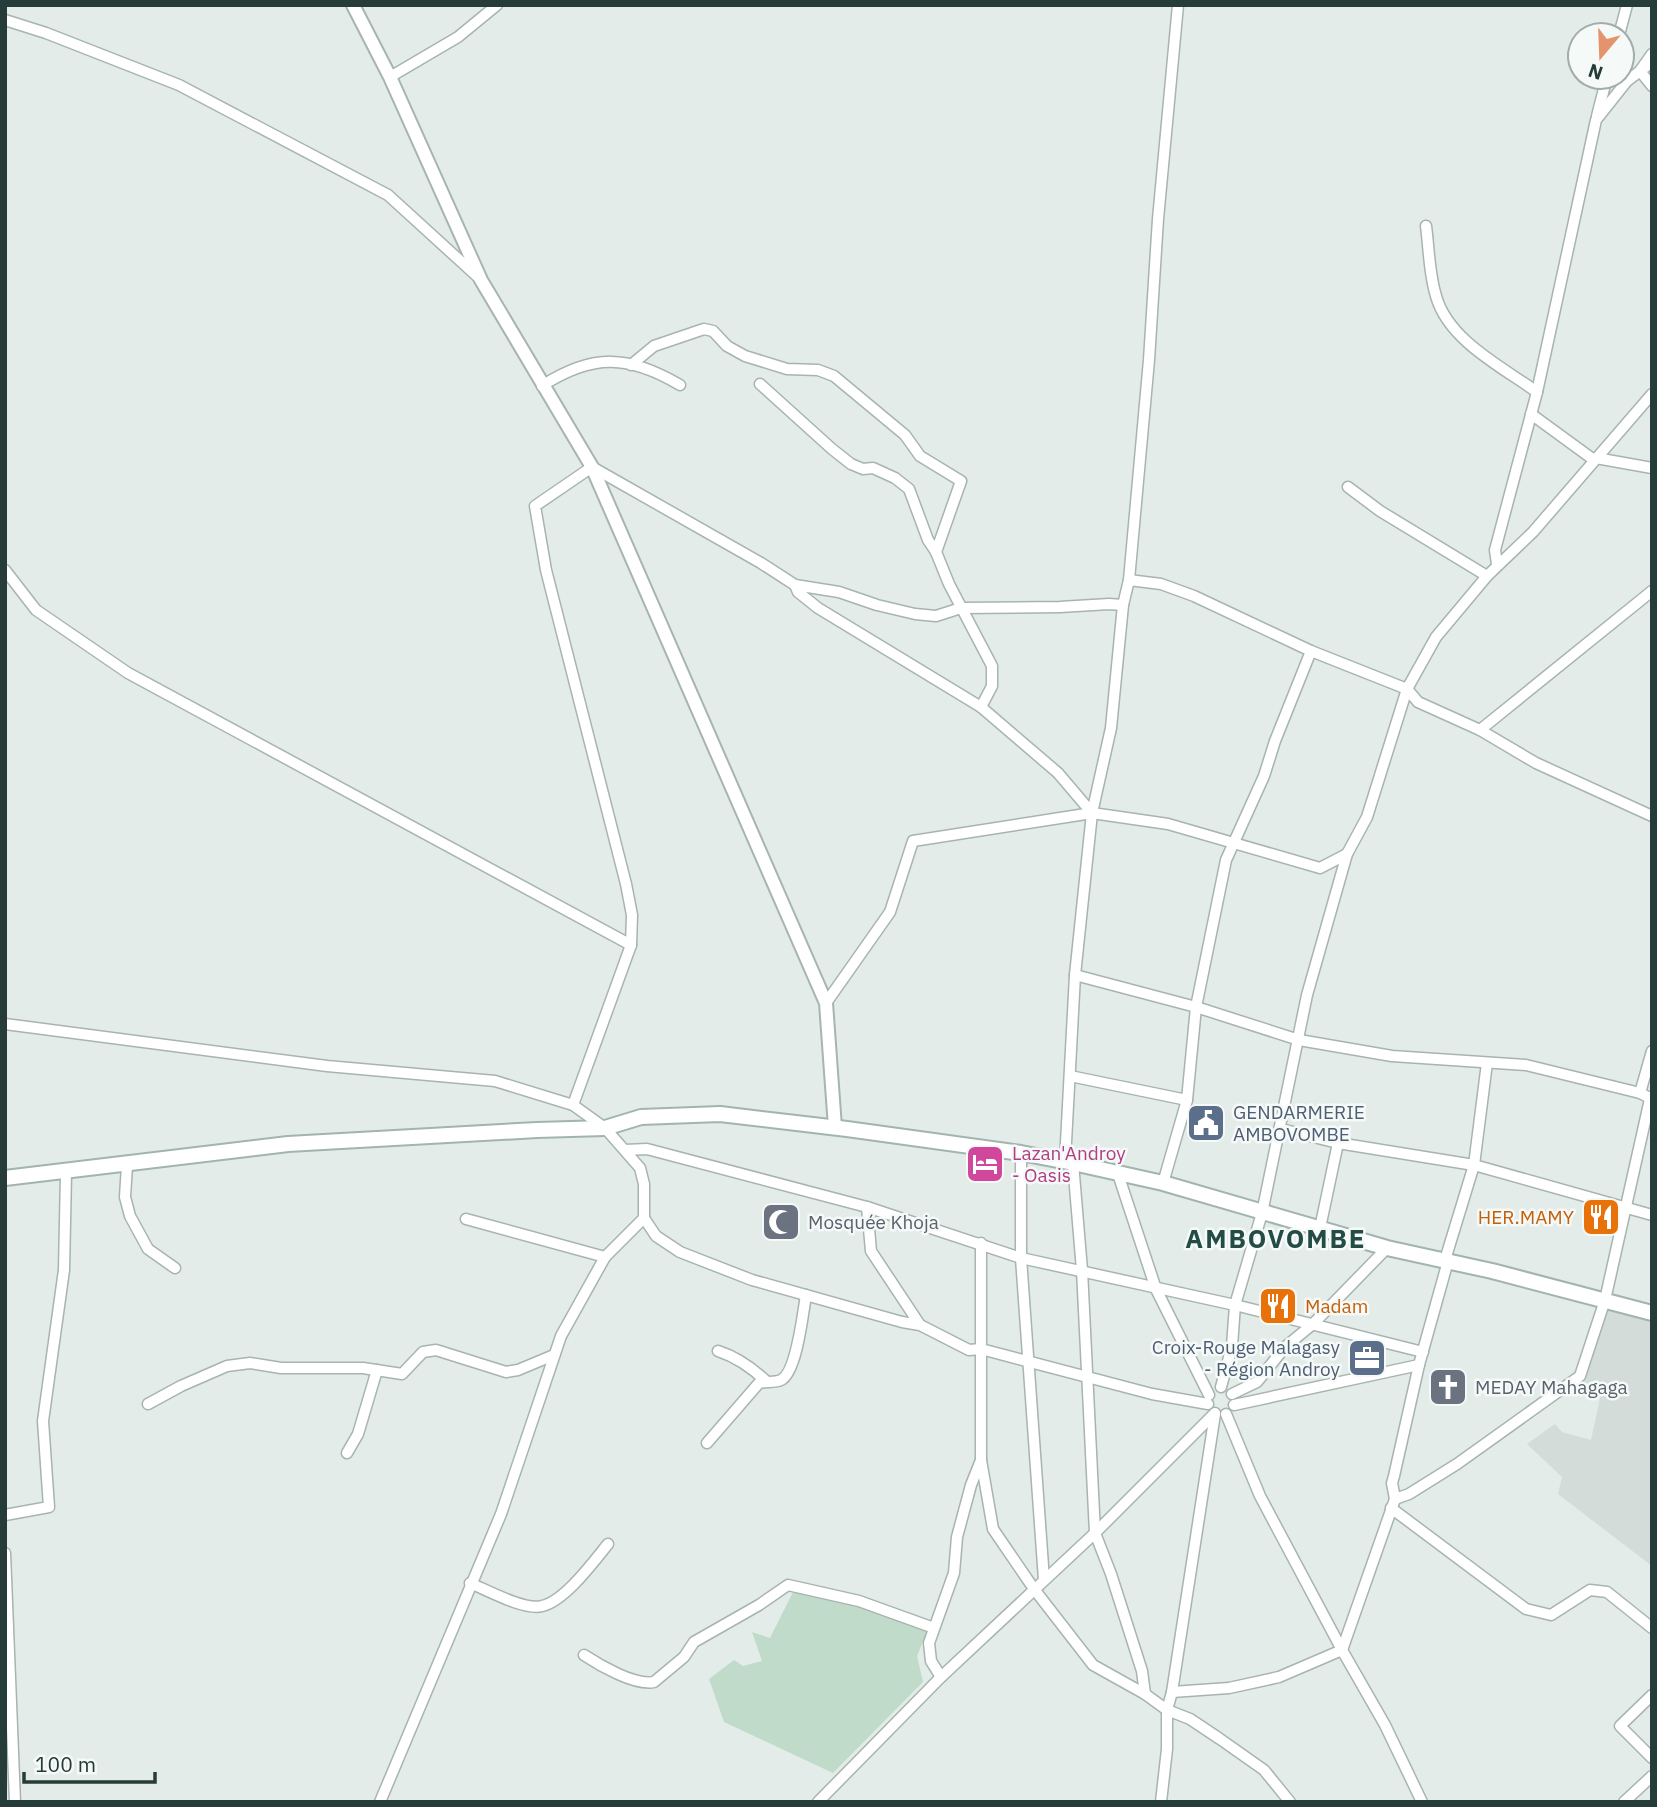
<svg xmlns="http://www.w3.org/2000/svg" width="1657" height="1807" font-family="'IBM Plex Sans',sans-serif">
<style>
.built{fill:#d3dcd8}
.green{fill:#c0dbca}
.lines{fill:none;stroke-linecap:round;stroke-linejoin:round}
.minor-casing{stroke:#a7b4b0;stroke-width:13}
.tertiary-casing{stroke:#a7b4b0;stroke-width:16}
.secondary-casing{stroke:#a1b4af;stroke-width:18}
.minor{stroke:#fff;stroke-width:10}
.tertiary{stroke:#fff;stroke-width:12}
.secondary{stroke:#fff;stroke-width:14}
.labels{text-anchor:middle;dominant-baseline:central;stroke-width:5;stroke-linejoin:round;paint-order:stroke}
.service-label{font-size:19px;fill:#4e5e75;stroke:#f5f9f7;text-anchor:start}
.hotel-label{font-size:19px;fill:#b23c85;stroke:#f5f9f7;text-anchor:start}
.food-label{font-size:19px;fill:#c56008;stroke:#f5f9f7;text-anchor:end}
.worship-label{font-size:19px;fill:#5b616d;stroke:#f5f9f7;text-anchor:start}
.district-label{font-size:26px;font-weight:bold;letter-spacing:2px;fill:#244c46;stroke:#f5f9f7}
</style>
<rect width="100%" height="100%" fill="#e4ece9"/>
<polygon class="built" points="1610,1304 1652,1317 1652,1566 1558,1494 1562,1477 1527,1444 1555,1424 1562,1432 1591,1440 1602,1389 1583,1383"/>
<polygon class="green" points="794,1590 857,1604 927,1632 917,1656 923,1682 833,1773 724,1722 709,1679 734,1660 743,1666 762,1661 752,1632 770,1638"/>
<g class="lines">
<defs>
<g id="minor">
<polyline points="5,20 46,33 179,85 388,195 478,277"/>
<polyline points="1619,35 1627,5"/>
<polyline points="1652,54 1640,71 1652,86"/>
<polyline points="390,77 458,37 497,5"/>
<polyline points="1597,116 1607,77"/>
<path d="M 1426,226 C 1429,248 1429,274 1436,296 C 1448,340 1502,367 1537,392"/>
<polyline points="631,365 654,346 704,329 713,331 727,346 745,356 787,369 818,370 834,376 905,435 920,456 961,481 936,552 949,584 992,666 992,686 981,707"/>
<polyline points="760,384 832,449 851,464 863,469 873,468 895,478 909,489 928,540 936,552"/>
<path d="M 542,386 C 593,353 629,355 680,385"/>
<polyline points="1531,414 1594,460"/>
<polyline points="1596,458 1652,468"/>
<polyline points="1348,487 1380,511 1487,576"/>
<polyline points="1497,564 1495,550 1537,392 1596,120 1627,81 1652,62"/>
<polyline points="5,570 36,610 128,673 631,945"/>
<polyline points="1129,580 1161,584 1194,596 1311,651 1407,689 1418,702 1480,730 1536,763 1652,816"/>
<polyline points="795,585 798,592 818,608 981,707 1058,773 1092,813"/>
<polyline points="1480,730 1652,591"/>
<polyline points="1075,975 1196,1007 1299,1040 1392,1056 1526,1065 1640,1093 1652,1099"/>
<polyline points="826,1003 890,912 913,841 1092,813 1168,824 1320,868 1347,854"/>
<polyline points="5,1024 327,1066 495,1081 573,1105 605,1128 640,1168 644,1184 644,1218 605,1257 561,1336 501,1514 380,1802"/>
<polyline points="1070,1076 1187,1100"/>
<polyline points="1640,1093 1652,1051"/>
<polyline points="573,1105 631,945 632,915 626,884 546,570 535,506 592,467 761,563 795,585 839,592 877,605 915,614 936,616 961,608 1060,607 1109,604 1123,605"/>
<polyline points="1281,1129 1338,1143 1474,1165 1652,1215"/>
<polyline points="625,1150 647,1149 867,1207 1021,1258 1235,1305 1423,1352"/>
<polyline points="1021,1153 1021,1258 1044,1580"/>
<polyline points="1065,1161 1075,975 1092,813 1111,728 1123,605 1129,580 1149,360 1158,219 1178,5"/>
<polyline points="1073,1163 1082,1270 1095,1533 1111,1574 1142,1671 1145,1694"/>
<polyline points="127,1165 125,1197 130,1216 148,1249 175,1268"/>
<polyline points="1118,1174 1156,1289 1209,1395"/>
<polyline points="1163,1183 1187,1100 1196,1007 1226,860 1264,776 1275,741 1311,651"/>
<polyline points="867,1207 871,1251 920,1325"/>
<polyline points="644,1218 656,1236 680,1252 752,1280 902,1322 920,1325 969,1350 981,1349 1152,1394 1208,1404"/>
<polyline points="466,1219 605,1257"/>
<polyline points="1320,1228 1338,1143"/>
<polyline points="981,1243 981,1460 993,1529 1034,1589 1093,1665 1145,1694 1167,1710 1190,1719 1220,1739 1264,1770 1290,1802"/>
<polyline points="1445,1260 1474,1165 1487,1063"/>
<path d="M 718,1351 C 737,1357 752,1368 766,1381"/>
<polyline points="1221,1387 1232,1346 1235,1305 1262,1213 1307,995 1347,854 1367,817 1407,689 1436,637 1487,576 1533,532 1652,394"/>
<polyline points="1232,1394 1257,1382 1285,1347 1313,1324 1387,1248"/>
<polyline points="148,1404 181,1386 227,1366 250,1363 281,1368 363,1368 402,1374 423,1352 436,1350 506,1372 518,1370 554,1355"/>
<polyline points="1234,1405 1419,1365"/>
<polyline points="1226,1414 1260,1496 1342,1650 1385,1725 1422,1802"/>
<path d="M 707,1443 L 759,1383 C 766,1381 775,1383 781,1380 C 797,1372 803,1312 806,1295"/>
<polyline points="347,1453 358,1434 377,1370"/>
<polyline points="1395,1499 1409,1494 1457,1464 1580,1376 1605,1300 1650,1099"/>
<polyline points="1391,1508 1526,1609 1551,1615 1590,1590 1607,1592 1652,1628"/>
<polyline points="5,1515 49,1507 43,1421 64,1270 66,1173"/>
<polyline points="5,1553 15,1802"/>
<path d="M 470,1583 C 487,1590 525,1611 542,1606 C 565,1601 594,1561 608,1544"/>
<path d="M 584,1655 C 599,1665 635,1686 654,1682 L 684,1657 L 694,1642 L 759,1605 L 788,1585 L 859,1601 L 934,1628"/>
<polyline points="941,1677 931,1661 929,1643 954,1573 957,1537 971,1485 981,1460"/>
<polyline points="1172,1692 1229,1688 1279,1677 1342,1650 1395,1499 1392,1483 1394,1476 1419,1365 1448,1261"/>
<polyline points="1652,1695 1620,1726 1652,1758"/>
<polyline points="818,1802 941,1677 1095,1533 1215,1413"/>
<polyline points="1161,1802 1167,1749 1167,1710 1172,1692 1215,1414"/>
<polyline points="1624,1802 1652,1776"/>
</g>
<polyline id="tertiary" points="353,5 390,77 481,280 592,467 826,1003 835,1127"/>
<polyline id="secondary" points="5,1178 288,1144 537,1130 605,1128 641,1117 720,1114 847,1129 1021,1153 1073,1163 1163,1183 1387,1248 1492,1271 1652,1313"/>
</defs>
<use href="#minor" class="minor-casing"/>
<use href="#tertiary" class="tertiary-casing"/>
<use href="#secondary" class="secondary-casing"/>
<use href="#minor" class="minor"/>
<use href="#tertiary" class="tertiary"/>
<use href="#secondary" class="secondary"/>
</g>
<defs>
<symbol id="civic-square" viewBox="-11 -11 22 22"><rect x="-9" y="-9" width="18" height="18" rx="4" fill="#5c6f8a" stroke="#f5f9f7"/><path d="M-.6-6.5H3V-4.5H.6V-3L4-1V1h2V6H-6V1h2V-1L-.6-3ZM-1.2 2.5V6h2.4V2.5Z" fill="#fff"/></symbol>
<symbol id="hotel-square" viewBox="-11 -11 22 22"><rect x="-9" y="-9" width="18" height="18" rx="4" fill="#d1479c" stroke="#f5f9f7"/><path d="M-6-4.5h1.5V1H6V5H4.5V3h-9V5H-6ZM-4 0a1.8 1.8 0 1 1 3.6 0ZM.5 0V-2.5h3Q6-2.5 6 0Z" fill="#fff"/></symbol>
<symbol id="restaurant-square" viewBox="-11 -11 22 22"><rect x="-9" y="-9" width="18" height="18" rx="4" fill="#e8710a" stroke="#f5f9f7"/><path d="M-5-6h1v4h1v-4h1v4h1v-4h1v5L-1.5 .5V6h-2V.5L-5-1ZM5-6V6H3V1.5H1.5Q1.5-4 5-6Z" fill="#fff"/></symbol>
<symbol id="mosque-square" viewBox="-11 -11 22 22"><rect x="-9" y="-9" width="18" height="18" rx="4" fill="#6b7280" stroke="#f5f9f7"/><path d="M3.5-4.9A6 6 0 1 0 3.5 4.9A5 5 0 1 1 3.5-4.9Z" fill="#fff"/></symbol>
<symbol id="office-square" viewBox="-11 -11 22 22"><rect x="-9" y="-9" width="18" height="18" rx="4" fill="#5c6f8a" stroke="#f5f9f7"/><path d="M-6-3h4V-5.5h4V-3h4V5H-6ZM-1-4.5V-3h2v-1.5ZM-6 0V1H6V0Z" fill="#fff"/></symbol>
<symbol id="church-square" viewBox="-11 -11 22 22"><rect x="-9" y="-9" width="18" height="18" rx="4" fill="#6b7280" stroke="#f5f9f7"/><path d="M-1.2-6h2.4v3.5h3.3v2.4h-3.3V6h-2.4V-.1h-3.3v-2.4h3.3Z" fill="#fff"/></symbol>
</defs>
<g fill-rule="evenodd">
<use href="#civic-square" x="1184" y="1101" width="44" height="44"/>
<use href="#hotel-square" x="963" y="1142" width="44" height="44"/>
<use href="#restaurant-square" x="1579" y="1195" width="44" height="44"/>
<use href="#mosque-square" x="759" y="1200" width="44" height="44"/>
<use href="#restaurant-square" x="1256" y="1284" width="44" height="44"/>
<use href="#office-square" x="1345" y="1336" width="44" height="44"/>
<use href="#church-square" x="1426" y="1365" width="44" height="44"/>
</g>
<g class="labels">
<g class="service-label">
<text x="1233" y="1112">GENDARMERIE<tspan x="1233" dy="22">AMBOVOMBE</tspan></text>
<text x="1340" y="1347" text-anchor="end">Croix-Rouge Malagasy<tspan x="1340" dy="22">- Région Androy</tspan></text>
</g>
<g class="hotel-label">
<text x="1012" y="1153">Lazan'Androy<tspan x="1012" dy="22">- Oasis</tspan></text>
</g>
<g class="food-label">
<text x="1574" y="1217">HER.MAMY</text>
<text x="1305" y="1306" text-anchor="start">Madam</text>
</g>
<g class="worship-label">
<text x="808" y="1222">Mosquée Khoja</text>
<text x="1475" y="1387">MEDAY Mahagaga</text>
</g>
<g class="district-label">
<text x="1276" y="1238">AMBOVOMBE</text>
</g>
</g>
<rect width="1657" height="1807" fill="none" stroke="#263c38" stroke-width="14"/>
<g transform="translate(1601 56) rotate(199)"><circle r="33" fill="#f5f9f7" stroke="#a2adab" stroke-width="2"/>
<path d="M0-5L12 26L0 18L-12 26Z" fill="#e3946c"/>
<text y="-10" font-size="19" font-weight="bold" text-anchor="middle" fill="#263c38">N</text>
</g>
<path d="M24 1772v10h131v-10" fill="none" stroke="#263c38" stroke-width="3.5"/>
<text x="35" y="1772" font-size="21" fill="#263c38" stroke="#f5f9f7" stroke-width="5" paint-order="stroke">100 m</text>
</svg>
